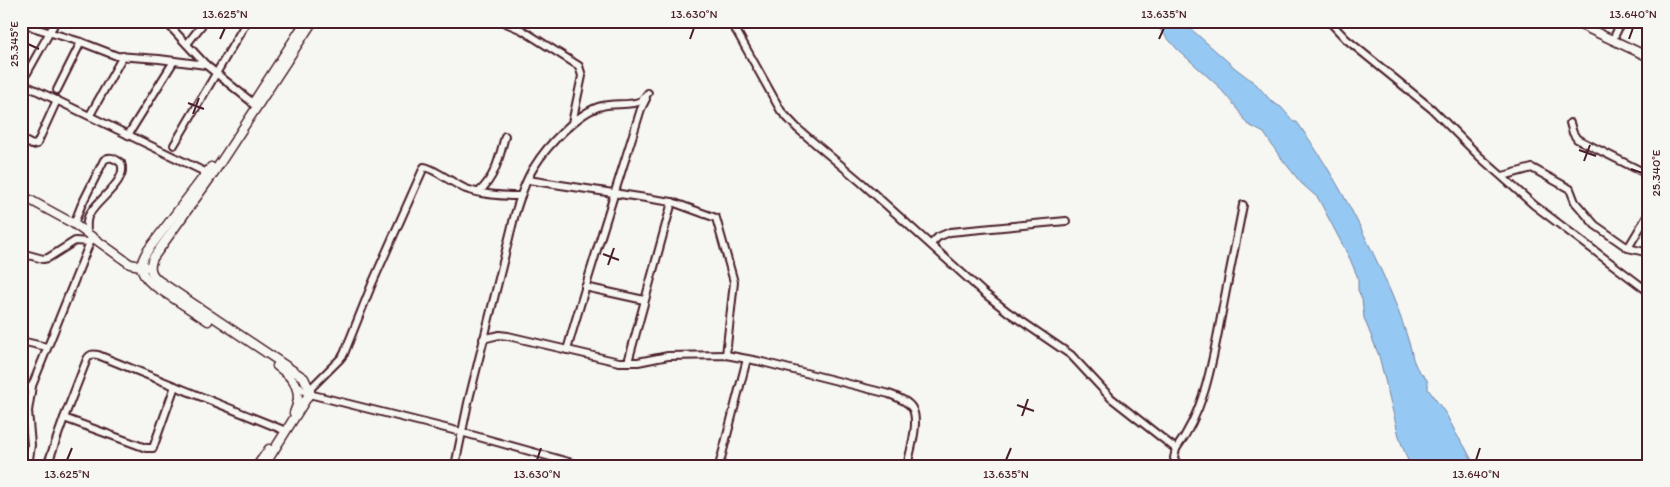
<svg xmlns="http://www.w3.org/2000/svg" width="1670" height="487" font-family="Itim,sans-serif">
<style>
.water{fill:#95c8f2;stroke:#7784a2}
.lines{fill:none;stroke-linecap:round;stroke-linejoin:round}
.minor-casing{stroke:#4a1f2b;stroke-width:10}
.tertiary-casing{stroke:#4a1f2b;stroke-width:11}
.minor{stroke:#f6f6f2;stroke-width:6}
.tertiary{stroke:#f6f6f2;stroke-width:8}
.ticks{fill:none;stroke:#4a1f2b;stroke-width:2}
.neatline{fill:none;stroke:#4a1f2b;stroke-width:2}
.ticks-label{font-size:12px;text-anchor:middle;fill:#4a1f2b}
</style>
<rect width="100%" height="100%" fill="#f6f6f2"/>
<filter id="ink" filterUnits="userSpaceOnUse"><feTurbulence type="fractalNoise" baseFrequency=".02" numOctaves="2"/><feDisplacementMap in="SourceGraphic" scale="10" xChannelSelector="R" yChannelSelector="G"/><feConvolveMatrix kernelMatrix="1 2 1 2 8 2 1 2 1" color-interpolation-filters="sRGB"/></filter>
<g filter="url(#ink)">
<path class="water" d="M 1149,21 L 1182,21 L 1235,68 L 1256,84 L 1272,102 L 1281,107 L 1294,122 L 1297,122 C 1336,176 1366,235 1392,295 C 1399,312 1405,329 1410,346 C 1412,352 1412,358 1415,364 C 1419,376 1430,375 1428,389 L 1446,414 L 1458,437 L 1465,447 L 1475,466 L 1410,466 L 1400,440 L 1379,356 L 1364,318 L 1362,299 L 1358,290 L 1358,278 L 1350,259 L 1318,198 L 1301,183 L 1278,154 L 1264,133 L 1247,124 L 1236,107 L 1217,85 L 1177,49 L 1154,23 Z"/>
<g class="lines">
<defs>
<g id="minor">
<polyline points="22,21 35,28 81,42 117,56 159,59 206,65"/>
<polyline points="165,21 206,65 253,103"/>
<polyline points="294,21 303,25"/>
<polyline points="501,21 522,30 579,66 582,76 572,123"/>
<polyline points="729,21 737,32 781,111 798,129 862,183 984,293 1008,312 1071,355 1111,398 1176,449 1174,458 1178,466"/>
<polyline points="1329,21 1346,39 1432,109 1480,157 1534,205 1649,292"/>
<polyline points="1613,39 1622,21"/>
<polyline points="187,44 205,21"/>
<polyline points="27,73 56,21"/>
<polyline points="21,83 207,173"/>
<polyline points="57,90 81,42"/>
<polyline points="90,115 123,56"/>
<polyline points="1570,123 1573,133 1577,139 1649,175"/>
<polyline points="128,135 174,61"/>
<polyline points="21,139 32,145 37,144 57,100"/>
<polyline points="174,145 247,21"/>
<polyline points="1503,176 1532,168 1570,189 1575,202 1595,225 1628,248 1649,253"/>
<polyline points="528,180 672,202 716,218 734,282 726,355"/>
<path d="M 479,192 C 496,176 499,158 505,136"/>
<path d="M 74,224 L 81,206 L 104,160 C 110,155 115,159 121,163 C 129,182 94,201 88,217 C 86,222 87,228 87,233"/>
<polyline points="931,244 938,237 950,232 1066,221"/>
<polyline points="1628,248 1649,213"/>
<polyline points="21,253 43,259 48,258 75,241 89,242"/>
<polyline points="585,287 644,300"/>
<path d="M 483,339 L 499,335 L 508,336 L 619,362 L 638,362 L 668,356 L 726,355 L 758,361 L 889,394 C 897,397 908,401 912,408 C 920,421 910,452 907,466"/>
<polyline points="21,341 47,347"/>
<path d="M 567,350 C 590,269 616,189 641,109 L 646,99"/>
<polyline points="628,362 672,202"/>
<polyline points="296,383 302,390 309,394 461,432 583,466"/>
<path d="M 310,389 L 340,359 L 344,354 L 372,284 L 424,167 C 432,167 455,185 466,189 C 483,195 503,196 521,196"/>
<polyline points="21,391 32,386"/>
<polyline points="64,418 146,448 153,448 175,386"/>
<path d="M 1176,449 C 1205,410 1212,363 1221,317 C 1228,279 1236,242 1243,205"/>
<polyline points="28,466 31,445 28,411 32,386 92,237"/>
<path d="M 47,466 L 64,418 L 87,359 C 90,354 93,354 98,355 L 286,431"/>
<path d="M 455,466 L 468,403 L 515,214 C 520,198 525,181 534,167 C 546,147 579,111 602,106 C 613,103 632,106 641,101 C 644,99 646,95 648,93"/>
<polyline points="719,466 747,359"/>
</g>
<g id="tertiary">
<polyline points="1572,21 1649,57"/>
<polyline points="253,103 306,21"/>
<polyline points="21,195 74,224 130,264 146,267"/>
<path d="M 208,321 L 153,285 C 139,273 138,265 148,250 L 211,167"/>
<path d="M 277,366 C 294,378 304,391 294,413"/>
<polyline points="257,466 269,449"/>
<path d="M 264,466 L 308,396 L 310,391 L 304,378 L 158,280 C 150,273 149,267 153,258 L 211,177 L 313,21"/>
</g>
</defs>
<use href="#minor" class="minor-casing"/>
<use href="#tertiary" class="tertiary-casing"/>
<use href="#minor" class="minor"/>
<use href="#tertiary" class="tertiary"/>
</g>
</g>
<path class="ticks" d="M 220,39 L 225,28M 690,39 L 694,28M 1159,39 L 1164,28M 1629,39 L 1633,28M 28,44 L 39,49M 188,103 L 204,109M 193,114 L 199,98M 1579,150 L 1596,156M 1584,161 L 1590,145M 1631,169 L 1642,173M 603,254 L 619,260M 608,265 L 614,248M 1017,405 L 1034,411M 1022,416 L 1028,399M 67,460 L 72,448M 537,460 L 541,448M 1006,460 L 1011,448M 1476,460 L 1480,448"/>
<rect width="1670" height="487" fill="none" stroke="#f6f6f2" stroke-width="55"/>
<rect x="28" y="28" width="1614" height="432" class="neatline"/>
<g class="ticks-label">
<text x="225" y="18">13.625°N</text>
<text x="694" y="18">13.630°N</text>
<text x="1164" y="18">13.635°N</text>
<text x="1633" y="18">13.640°N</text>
<text transform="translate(14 44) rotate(-90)" y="4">25.345°E</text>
<text transform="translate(1656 173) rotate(-90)" y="4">25.340°E</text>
<text x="67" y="478">13.625°N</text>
<text x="537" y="478">13.630°N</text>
<text x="1006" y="478">13.635°N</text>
<text x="1476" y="478">13.640°N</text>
</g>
</svg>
